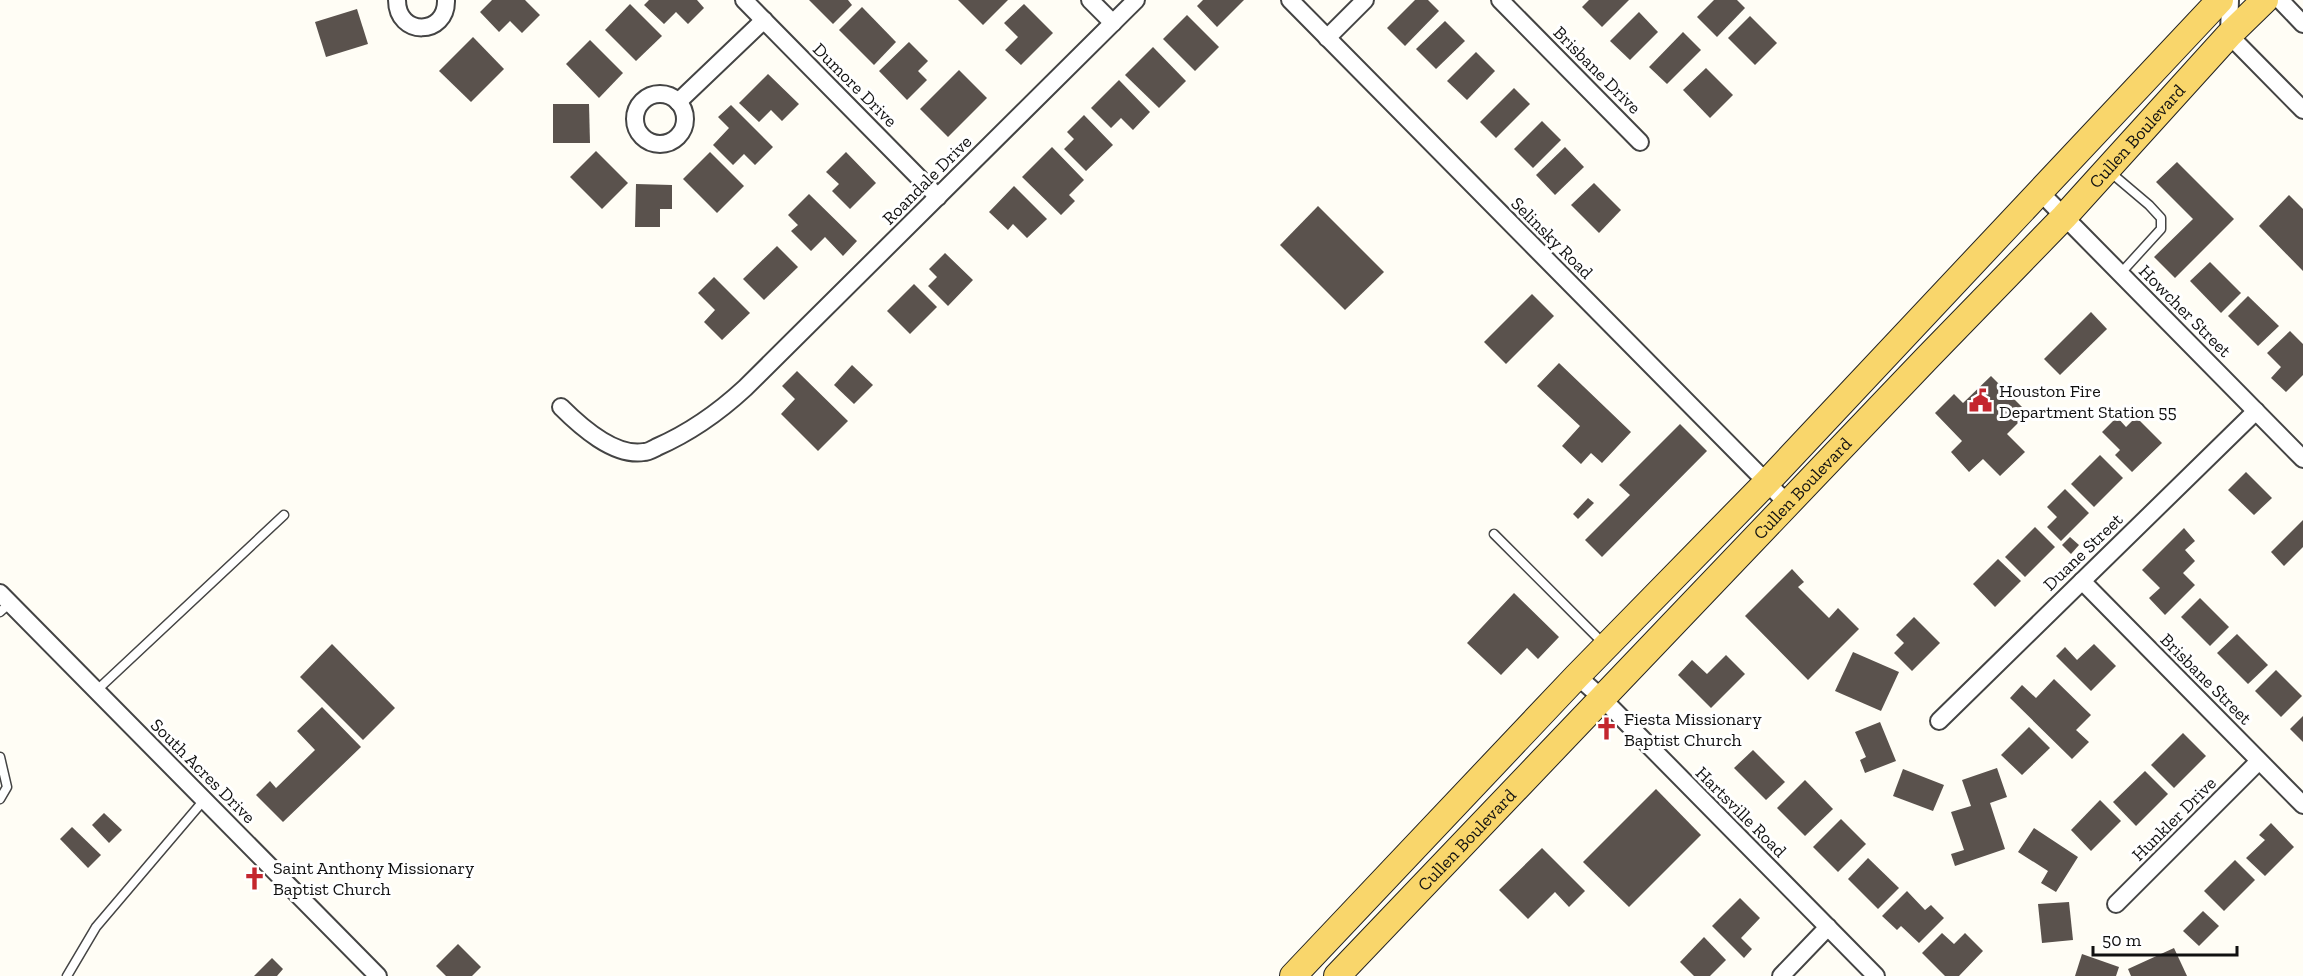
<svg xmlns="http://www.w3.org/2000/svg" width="2303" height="976" font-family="'Zilla Slab',serif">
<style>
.building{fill:#5a524d}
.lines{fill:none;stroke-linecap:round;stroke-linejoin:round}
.service-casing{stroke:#444;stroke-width:11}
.minor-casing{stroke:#444;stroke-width:20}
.primary-casing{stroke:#222;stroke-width:28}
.service{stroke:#fff;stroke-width:8}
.minor{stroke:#fff;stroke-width:16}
.primary{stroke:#f9d66b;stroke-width:26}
.labels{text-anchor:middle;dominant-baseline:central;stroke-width:6;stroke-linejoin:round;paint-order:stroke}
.street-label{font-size:18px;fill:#111;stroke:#fff}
.poi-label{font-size:18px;fill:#111;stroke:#fff;text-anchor:start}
</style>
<rect width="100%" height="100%" fill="#fffdf5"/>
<g class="building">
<polygon points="492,0 525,0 540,15 522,33 510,21 499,32 480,12"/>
<polygon points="649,0 697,0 704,8 688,24 676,12 664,24 644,5"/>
<polygon points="809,0 848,0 852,5 833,24"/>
<polygon points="958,0 1008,0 983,25"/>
<polygon points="1203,0 1244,0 1217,27 1197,6"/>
<polygon points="1415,0 1428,0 1439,11 1405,46 1387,28"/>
<polygon points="1589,0 1629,0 1602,27 1582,7"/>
<polygon points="1714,0 1737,0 1745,8 1717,37 1697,17"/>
<polygon points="630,4 662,36 636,61 605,30"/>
<polygon points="1024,4 1053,33 1021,65 1005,50 1018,37 1004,23"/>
<polygon points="862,7 896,42 874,65 839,30"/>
<polygon points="357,9 368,44 326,57 315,22"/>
<polygon points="1639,12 1658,32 1630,60 1610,41"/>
<polygon points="1187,15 1219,47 1195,71 1163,39"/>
<polygon points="1750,16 1777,43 1755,65 1728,38"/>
<polygon points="1445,21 1465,41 1436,69 1416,49"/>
<polygon points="1683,32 1701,50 1667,84 1649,67"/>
<polygon points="473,37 504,69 471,102 439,71"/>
<polygon points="590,40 623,73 599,98 566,64"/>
<polygon points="909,42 928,61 918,71 927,80 907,100 879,71"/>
<polygon points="1153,47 1186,81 1159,108 1125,75"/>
<polygon points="1476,52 1495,71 1467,100 1447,81"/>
<polygon points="1706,68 1733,95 1710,118 1683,90"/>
<polygon points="959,70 987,98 948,137 920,109"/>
<polygon points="768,74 799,104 782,121 771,110 759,122 739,103"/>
<polygon points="1119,80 1150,112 1133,130 1121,118 1111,128 1091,108"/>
<polygon points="1514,88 1530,104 1496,138 1480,122"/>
<polygon points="553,104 589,104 590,143 553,143"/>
<polygon points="731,105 773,147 755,165 744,154 733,165 713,145 729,128 718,117"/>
<polygon points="1084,115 1113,145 1086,171 1064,149 1074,139 1067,132"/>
<polygon points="1542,121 1561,140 1533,168 1514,149"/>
<polygon points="1052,147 1084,180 1069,195 1075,201 1061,215 1022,177"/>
<polygon points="1565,147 1584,167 1555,195 1536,175"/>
<polygon points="596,151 628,183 602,209 570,177"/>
<polygon points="710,152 744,186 717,213 683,179"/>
<polygon points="846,152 876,183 850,209 832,191 839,184 826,172"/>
<polygon points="2177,162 2234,219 2175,278 2154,257 2193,219 2156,182"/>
<polygon points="1594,183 1621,210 1599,233 1571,205"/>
<polygon points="636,184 672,185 672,209 660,209 660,227 635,227"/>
<polygon points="1014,186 1047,219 1027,238 1013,224 1008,230 989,212"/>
<polygon points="809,194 857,241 843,256 825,237 811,251 791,231 798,225 788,215"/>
<polygon points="2289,195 2303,209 2303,271 2259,226"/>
<polygon points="1318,206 1384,272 1345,310 1280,245"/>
<polygon points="777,246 798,267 764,300 743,279"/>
<polygon points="945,253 973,280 948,306 928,286 937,277 929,269"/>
<polygon points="2210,262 2241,293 2221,313 2190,281"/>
<polygon points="714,277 750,313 722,340 704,322 715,310 698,293"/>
<polygon points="914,284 937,307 910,334 887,311"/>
<polygon points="1532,294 1554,316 1506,364 1484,342"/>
<polygon points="2248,296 2279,326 2258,346 2228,316"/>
<polygon points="2091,312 2107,329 2060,375 2044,359"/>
<polygon points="2290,331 2303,344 2303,375 2286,392 2271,378 2281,367 2267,353"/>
<polygon points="1559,363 1631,432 1602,463 1591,453 1581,464 1562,446 1580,426 1537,386"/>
<polygon points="852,365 873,385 854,404 834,385"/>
<polygon points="797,371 848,421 818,451 781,414 795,399 782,386"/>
<polygon points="1991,376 2028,413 2007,434 2025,452 2000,476 1983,459 1969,472 1951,452 1962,441 1935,413 1954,394 1963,403"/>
<polygon points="2117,417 2126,427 2136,417 2162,443 2132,472 2115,455 2120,450 2102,432"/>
<polygon points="1680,424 1707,451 1602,557 1585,540 1630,495 1619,485"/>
<polygon points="2100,455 2123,478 2094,507 2071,484"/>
<polygon points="2246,472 2272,498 2254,515 2228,490"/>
<polygon points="2065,489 2089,513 2061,541 2047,527 2057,517 2047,507"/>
<polygon points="1588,498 1594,503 1578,519 1573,514"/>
<polygon points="2303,520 2303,547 2284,566 2271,552"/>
<polygon points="2035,527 2055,547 2025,577 2005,557"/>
<polygon points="2184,528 2195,541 2185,550 2195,561 2183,573 2195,585 2165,615 2149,598 2160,588 2142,570"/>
<polygon points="2070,537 2079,545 2071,554 2062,545"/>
<polygon points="1998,559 2021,581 1995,607 1973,584"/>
<polygon points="1792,569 1804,582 1798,587 1829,618 1838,608 1859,629 1808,680 1745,616"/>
<polygon points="1514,593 1559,637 1538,659 1527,648 1501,675 1467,643"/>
<polygon points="2200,598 2229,627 2210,646 2181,617"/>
<polygon points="1914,617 1940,643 1912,671 1894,653 1904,643 1896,635"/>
<polygon points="2237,634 2268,665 2248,684 2217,653"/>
<polygon points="332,644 395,708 363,740 300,677"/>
<polygon points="2094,644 2116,666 2091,691 2056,656 2065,647 2077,660"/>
<polygon points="1853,652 1899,672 1881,711 1835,691"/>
<polygon points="1726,655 1745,674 1711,708 1678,675 1692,660 1707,674"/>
<polygon points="2276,670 2302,696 2281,717 2255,691"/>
<polygon points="2054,679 2091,715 2076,730 2089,742 2072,759 2010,698 2022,685 2036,698"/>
<polygon points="322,707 361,747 283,822 256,795 270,781 276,788 315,750 297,731"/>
<polygon points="2303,716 2303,742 2290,729"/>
<polygon points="1880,722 1896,761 1865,773 1860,760 1866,757 1855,732"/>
<polygon points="2029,727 2050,748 2022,775 2001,755"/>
<polygon points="2183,733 2206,756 2174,788 2151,765"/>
<polygon points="1753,750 1785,782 1766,800 1734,768"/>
<polygon points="1997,768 2007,797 1990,803 2005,849 1955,866 1951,854 1964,850 1951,812 1971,806 1962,780"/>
<polygon points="1903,769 1944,785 1933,811 1893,796"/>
<polygon points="2145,771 2168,794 2136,826 2113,802"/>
<polygon points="1805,780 1833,809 1805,836 1777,808"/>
<polygon points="1656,789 1701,835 1629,907 1583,862"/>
<polygon points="2100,800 2121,821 2091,851 2071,830"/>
<polygon points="104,813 122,830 109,843 92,825"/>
<polygon points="1841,819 1866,844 1838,872 1813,847"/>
<polygon points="2271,823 2294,847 2265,876 2246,858 2265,840 2259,835"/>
<polygon points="72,827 101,855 88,868 60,839"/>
<polygon points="2034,828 2078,857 2056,892 2041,883 2048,871 2018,852"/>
<polygon points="1542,848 1585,891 1569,907 1555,892 1528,919 1499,890"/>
<polygon points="1868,858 1899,888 1878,909 1848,879"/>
<polygon points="2235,860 2255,880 2224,911 2204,891"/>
<polygon points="1907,891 1925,910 1931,905 1944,918 1919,943 1901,926 1897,930 1882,916"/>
<polygon points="1740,898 1760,918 1741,938 1752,949 1744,958 1712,926"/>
<polygon points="2069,902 2073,940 2042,943 2038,904"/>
<polygon points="2203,911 2219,926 2199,946 2183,931"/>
<polygon points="1942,933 1954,944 1965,933 1983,951 1959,976 1945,976 1922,953"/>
<polygon points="1704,937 1726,960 1710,976 1694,976 1680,962"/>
<polygon points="458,944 481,967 472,976 446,976 436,966"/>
<polygon points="2174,948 2187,976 2131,976 2128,969"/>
<polygon points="2082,954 2119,967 2116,976 2075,976"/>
<polygon points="272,958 283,969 277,976 254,976"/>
</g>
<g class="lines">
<defs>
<g id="service">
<polyline points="2110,172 2149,205 2161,218 2161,229 2120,274"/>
<polyline points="1494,534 1604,644"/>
<polyline points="0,612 10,603"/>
<polyline points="96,691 284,515"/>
<polyline points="0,757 7,787 0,799"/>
<polyline points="67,976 96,927 204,800"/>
</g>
<g id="minor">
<path d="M 397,0 C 397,37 447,36 446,0"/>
<polyline points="744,0 938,197"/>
<polyline points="1090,0 1113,23"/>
<polyline points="1290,0 1787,503"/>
<polyline points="1500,0 1640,142"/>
<polyline points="2230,0 2229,35 2303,110"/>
<polyline points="2280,0 2303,24"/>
<polyline points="1327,38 1365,0"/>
<circle cx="660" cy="119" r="25"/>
<polyline points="678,102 764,20"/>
<polyline points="2039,191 2303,459"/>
<path d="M 561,407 C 580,426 614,457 644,452 C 648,452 653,449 657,447 C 689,433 719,412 745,388 L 1136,0"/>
<polyline points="2082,581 2303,805"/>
<polyline points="0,593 378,976"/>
<polyline points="1577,676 1603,699 1876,976"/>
<polyline points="1939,721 2256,411"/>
<polyline points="2116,904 2259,761"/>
<polyline points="1781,976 1828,927"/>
</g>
<g id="primary">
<polyline points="1293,976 1577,676 1767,482 2220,0"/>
<path id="s1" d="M 1337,976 L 1927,358 L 2064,217 L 2229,35 L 2265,0"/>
</g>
</defs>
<use href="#service" class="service-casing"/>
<use href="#minor" class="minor-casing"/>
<use href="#primary" class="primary-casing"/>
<use href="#service" class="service"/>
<use href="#minor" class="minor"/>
<use href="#primary" class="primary"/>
</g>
<defs>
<symbol id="civic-bare" viewBox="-9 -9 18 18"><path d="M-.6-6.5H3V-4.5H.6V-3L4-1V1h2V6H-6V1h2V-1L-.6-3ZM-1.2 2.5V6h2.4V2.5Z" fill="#c4262e" stroke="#fff" stroke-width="2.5" paint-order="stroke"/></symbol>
<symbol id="church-bare" viewBox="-9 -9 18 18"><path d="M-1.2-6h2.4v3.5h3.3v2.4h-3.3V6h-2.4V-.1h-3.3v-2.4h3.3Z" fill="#c4262e" stroke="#fff" stroke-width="2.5" paint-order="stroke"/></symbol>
</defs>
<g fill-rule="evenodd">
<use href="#civic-bare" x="1964" y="384" width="33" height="33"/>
<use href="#church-bare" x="1590" y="712" width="33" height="33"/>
<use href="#church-bare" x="238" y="862" width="33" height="33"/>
</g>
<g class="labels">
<g class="street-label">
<text transform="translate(1597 70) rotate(45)">Brisbane Drive</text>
<text transform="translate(855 85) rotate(45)">Dumore Drive</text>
<text stroke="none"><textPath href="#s1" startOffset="1160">Cullen Boulevard</textPath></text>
<text transform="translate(927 180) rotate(-45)">Roandale Drive</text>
<text transform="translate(1552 238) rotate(45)">Selinsky Road</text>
<text transform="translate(2185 311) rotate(45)">Howcher Street</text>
<text stroke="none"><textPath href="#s1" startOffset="674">Cullen Boulevard</textPath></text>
<text transform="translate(2083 552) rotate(-44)">Duane Street</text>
<text transform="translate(2206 679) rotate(45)">Brisbane Street</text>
<text transform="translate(203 771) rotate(45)">South Acres Drive</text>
<text transform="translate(1741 812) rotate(45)">Hartsville Road</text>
<text transform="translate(2174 819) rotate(-45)">Hunkler Drive</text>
<text stroke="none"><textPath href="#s1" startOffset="188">Cullen Boulevard</textPath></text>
</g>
<g class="poi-label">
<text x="1999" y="391">Houston Fire<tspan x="1999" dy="21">Department Station 55</tspan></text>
<text x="1624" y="719">Fiesta Missionary<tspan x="1624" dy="21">Baptist Church</tspan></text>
<text x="273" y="868">Saint Anthony Missionary<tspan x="273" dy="21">Baptist Church</tspan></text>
</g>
</g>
<path d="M2093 946v9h144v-9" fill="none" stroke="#111111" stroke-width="3"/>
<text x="2102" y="946" font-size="18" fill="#111111" stroke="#ffffff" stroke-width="4.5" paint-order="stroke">50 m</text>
</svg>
